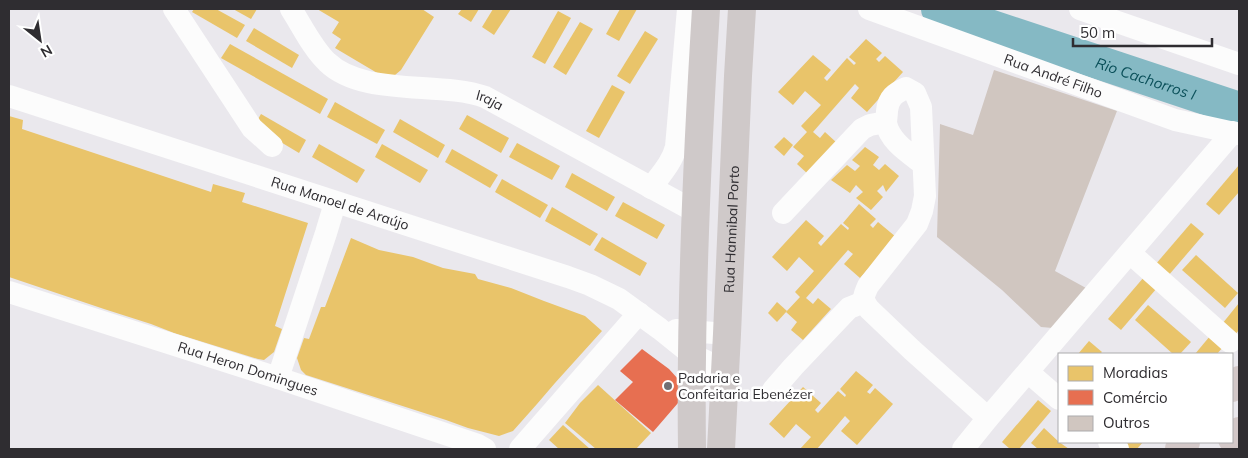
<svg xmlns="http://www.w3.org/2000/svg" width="1248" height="458" font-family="Mulish,sans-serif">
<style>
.homes{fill:#e9c46a}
.shops{fill:#e76f51}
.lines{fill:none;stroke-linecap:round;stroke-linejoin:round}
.river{stroke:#85b9c4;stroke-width:34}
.building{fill:#d0c6c0}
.minor{stroke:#fcfcfc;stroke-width:22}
.major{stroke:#cfc9c9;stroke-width:28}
.highway{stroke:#d3c8c8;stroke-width:28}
.poi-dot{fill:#706e73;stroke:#fff;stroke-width:2}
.labels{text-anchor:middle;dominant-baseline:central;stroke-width:5;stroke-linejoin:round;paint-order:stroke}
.street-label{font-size:14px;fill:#2f2d31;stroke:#fff}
.poi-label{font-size:14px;fill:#2f2d31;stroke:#fff;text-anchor:start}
.water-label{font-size:15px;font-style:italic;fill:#0b505a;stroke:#fff}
</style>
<rect width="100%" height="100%" fill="#eae8ed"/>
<g class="homes">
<polygon points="194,9 216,9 245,25 237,38 192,12"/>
<polygon points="233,9 257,9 251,19"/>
<polygon points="317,9 422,9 434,17 401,70 389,80 335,48 341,39 332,33 339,22"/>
<polygon points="462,9 479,9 471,22 458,14"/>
<polygon points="493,9 511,9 494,35 482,27"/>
<polygon points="620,9 637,9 619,41 606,34"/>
<polygon points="558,11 571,18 545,64 532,57"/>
<polygon points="580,22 593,29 566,75 553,67"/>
<polygon points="254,28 299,55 292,68 246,41"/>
<polygon points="645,31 658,39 630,84 617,76"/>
<polygon points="866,39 882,53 876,59 879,62 885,56 903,72 867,112 851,98 859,88 855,84 813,132 820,138 825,132 837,143 809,175 797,164 804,156 793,147 807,132 801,126 821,105 805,91 793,105 778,92 813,55 831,70 824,78 827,81 847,58 854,65 856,63 849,57"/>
<polygon points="230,44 328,99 320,114 221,58"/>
<polygon points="612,85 625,92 599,138 586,131"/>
<polygon points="335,102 385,130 377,144 327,117"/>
<polygon points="261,114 306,140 299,153 254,126"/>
<polygon points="467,115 509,138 501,153 459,129"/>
<polygon points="9,116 23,120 22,129 211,192 213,184 245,193 242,202 308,223 275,326 282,329 274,352 264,360 258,359 174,333 151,324 104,309 9,277"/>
<polygon points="400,119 445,145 438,158 393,132"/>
<polygon points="784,137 793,145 784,156 774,147"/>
<polygon points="517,143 560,166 552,180 509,157"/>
<polygon points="319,144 365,170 357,183 312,157"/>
<polygon points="382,144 428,170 420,183 375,157"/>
<polygon points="865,147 879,157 873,165 879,170 885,164 899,176 886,192 883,185 877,191 883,197 871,210 856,198 863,192 856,185 850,193 831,180 847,165 855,171 860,166 852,160"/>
<polygon points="452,149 498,175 490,188 445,162"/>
<polygon points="1239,165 1239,192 1219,215 1206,204"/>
<polygon points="572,173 615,197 607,211 565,187"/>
<polygon points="502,179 548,205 540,218 495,192"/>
<polygon points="623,202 665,225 657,239 615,216"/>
<polygon points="859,204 876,219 870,225 873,228 878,222 896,237 860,278 844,264 853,254 848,250 806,298 813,304 818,298 831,309 803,340 791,330 797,322 786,312 800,297 795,292 814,271 799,257 787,271 772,257 806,220 824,236 818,243 821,246 841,224 848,230 849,228 843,223"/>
<polygon points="552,207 598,234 590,246 545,221"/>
<polygon points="1191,223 1204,234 1168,276 1155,265"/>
<polygon points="602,237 647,263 640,276 594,250"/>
<polygon points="351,238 379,250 413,257 443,268 475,274 478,279 511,288 544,301 585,316 602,331 555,383 537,404 513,431 499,436 468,428 446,420 306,375 301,370 297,358 304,338 309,339 321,307 325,307"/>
<polygon points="1196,255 1238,293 1225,308 1182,270"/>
<polygon points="1144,277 1157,288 1121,330 1108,319"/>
<polygon points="777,302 787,311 777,322 768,313"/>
<polygon points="1239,303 1239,330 1235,335 1222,324"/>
<polygon points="1148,305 1191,342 1180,354 1173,354 1135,320"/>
<polygon points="1210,336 1223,347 1217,354 1195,354"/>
<polygon points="1089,341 1102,352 1100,354 1078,354"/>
<polygon points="856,371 873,385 867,392 870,394 875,388 893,404 857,445 841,431 850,421 845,416 817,449 800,449 811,437 796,424 784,438 769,424 803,387 821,403 815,410 818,413 838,391 845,397 846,395 840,389"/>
<polygon points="598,385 651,433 636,449 596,449 565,423 580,403"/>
<polygon points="1038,400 1051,411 1019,449 1010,449 1002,442"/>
<polygon points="563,425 590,449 559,449 549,440"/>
<polygon points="1044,428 1059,442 1069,449 1038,449 1031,443"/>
<polygon points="1121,442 1143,442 1137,449 1130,449"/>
</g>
<polygon class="shops" points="642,349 669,369 678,379 678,403 653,432 615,400 633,382 620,371"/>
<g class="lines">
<path class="river" id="s1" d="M 938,9 L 1239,109"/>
</g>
<polygon class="building" points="994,70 1117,111 1055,271 1086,288 1053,328 1041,327 1002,290 937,237 940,124 973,135"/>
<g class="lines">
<g class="minor">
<polyline points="174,9 252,128 272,146"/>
<path id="s2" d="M 291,9 C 302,26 313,49 327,62 C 363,97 439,81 485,97 L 696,212"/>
<path id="s3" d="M 869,9 L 1175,120 L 1239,134"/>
<polyline points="1080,9 1239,64"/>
<path id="s4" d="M 9,96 L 568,277 L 590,285 L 619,299 L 660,329 L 691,354 L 726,371"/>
<path d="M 923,164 C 909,153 890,142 886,123 C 886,120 887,115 887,111 C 888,98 895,93 906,88 L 915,93 L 921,107 L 925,196 L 922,211 L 917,224 L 868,286 C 863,297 862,299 869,309 L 912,350 L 988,418"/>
<path d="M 651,188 C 660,175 672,163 676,147 L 688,9"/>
<polyline points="783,213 862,129 870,125 886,122"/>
<polyline points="1130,253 1230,342"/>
<path id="s5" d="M 9,292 L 278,378 L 478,445 L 485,449"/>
<polyline points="676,330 727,334"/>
<polyline points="1028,372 1059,399"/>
<polyline points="278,378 326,233 335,203"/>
<polyline points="773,390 793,367 849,308 864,302"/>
<polyline points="1109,442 1118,449"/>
<polyline points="520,449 639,313"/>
<polyline points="963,449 988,418 1233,132"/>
</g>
<g class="major">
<path d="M 692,449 C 690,302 697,155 706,9"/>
<path id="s6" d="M 721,449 L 727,334 L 738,76 L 742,9"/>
</g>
<g class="highway">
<polyline points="1232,388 1239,380"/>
<polyline points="1232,439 1239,431"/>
<polyline points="1179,449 1186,442"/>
</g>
</g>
<circle class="poi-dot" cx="668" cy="386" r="5"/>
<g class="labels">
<g class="street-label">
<text stroke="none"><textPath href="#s3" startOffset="196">Rua André Filho</textPath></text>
<text stroke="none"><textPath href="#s2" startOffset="234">Iraja</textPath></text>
<text stroke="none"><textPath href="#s4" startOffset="348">Rua Manoel de Araújo</textPath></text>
<text stroke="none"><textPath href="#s6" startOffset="220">Rua Hannibal Porto</textPath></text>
<text stroke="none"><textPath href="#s5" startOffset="251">Rua Heron Domingues</textPath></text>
</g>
<g class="poi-label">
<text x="678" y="378">Padaria e<tspan x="678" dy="16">Confeitaria Ebenézer</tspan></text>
</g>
<g class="water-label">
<text stroke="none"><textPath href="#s1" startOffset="219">Rio Cachorros I</textPath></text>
</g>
</g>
<rect width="1248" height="458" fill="none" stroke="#2f2d31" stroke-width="20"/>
<rect x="1058" y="353" width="175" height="90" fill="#ffffff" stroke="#acabad"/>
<rect x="1068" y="366" width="25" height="15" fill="#e9c46a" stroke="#acabad"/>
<text x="1103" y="378" font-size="15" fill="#2f2d31">Moradias</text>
<rect x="1068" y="390" width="25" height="15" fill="#e76f51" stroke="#acabad"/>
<text x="1103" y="403" font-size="15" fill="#2f2d31">Comércio</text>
<rect x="1068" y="416" width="25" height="15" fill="#d0c6c0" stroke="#acabad"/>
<text x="1103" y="428" font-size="15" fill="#2f2d31">Outros</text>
<g transform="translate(40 40) rotate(150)" stroke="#ffffff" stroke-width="4" paint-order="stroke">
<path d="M0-4L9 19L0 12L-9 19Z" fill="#2f2d31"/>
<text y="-8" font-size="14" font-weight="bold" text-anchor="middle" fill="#2f2d31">N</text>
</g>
<path d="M1073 38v8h139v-8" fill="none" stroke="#2f2d31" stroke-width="2.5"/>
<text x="1080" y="38" font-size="15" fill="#2f2d31" stroke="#ffffff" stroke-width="4" paint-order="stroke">50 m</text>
</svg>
